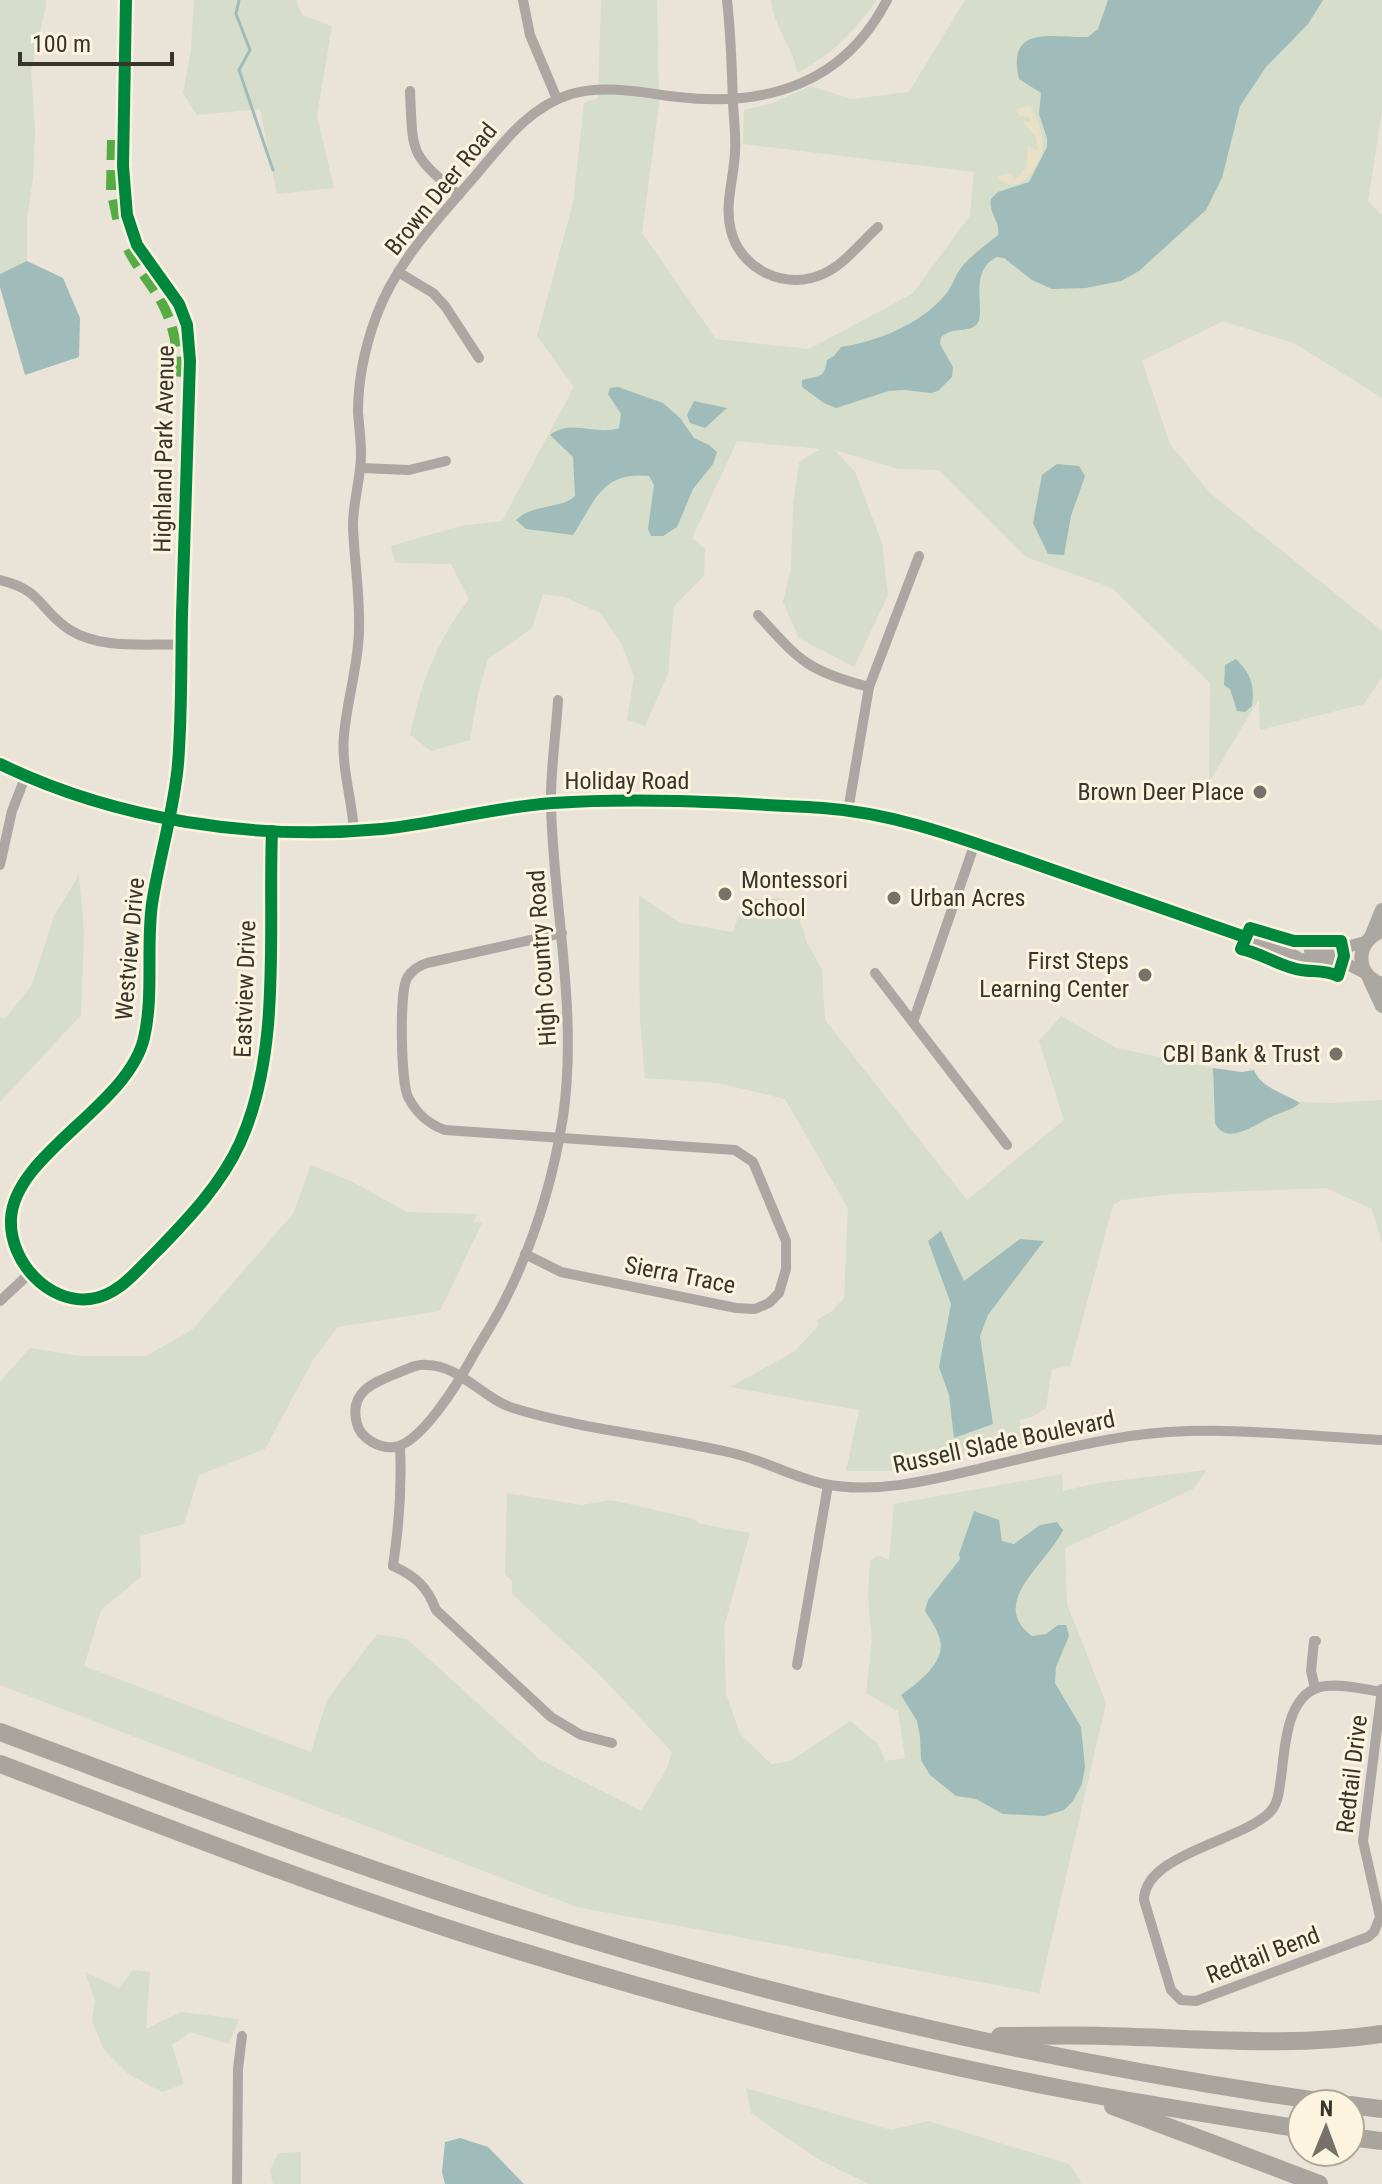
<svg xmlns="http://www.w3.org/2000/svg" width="1382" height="2184" font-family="'Roboto Condensed',sans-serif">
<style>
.green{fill:#d6ddcb}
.sand{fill:#e8e0c7}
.water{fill:#a0bcba}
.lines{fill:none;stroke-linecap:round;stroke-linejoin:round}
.stream{stroke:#a0bcba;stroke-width:3}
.minor{stroke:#aca7a3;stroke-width:10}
.tertiary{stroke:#aca7a3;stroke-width:12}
.secondary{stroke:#aba7a1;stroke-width:14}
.motorway{stroke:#a9a49e;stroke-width:18}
.quiet{stroke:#55ac44;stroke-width:10;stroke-dasharray:20 10;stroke-linecap:butt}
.cycleway-casing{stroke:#fdf4df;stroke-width:17}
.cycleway{stroke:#00873e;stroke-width:12}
.poi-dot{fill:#767269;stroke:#fdf4df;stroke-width:3}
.labels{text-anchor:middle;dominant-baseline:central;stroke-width:6;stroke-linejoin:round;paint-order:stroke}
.street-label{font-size:24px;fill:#38352d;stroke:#fdf4df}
.poi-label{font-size:24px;fill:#38352d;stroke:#fdf4df;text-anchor:end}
</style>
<rect width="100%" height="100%" fill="#e9e3d8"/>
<g class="green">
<polygon points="0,0 46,0 46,6 31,71 35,131 33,177 27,219 27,261 0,274"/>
<polygon points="194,0 296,0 302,15 332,26 317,115 334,188 277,194 260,109 197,115 183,93 191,50"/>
<path d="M 601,0 L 657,0 L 659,104 L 642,233 L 716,339 L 809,349 L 912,294 L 970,216 L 974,172 L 743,144 L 744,110 L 773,103 L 810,86 L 852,99 L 909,92 L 965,0 L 1382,0 L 1382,112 L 1368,201 L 1382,215 L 1382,398 L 1296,344 L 1223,321 L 1142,361 L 1170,444 L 1210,493 L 1382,631 L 1382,677 L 1364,704 L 1260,730 L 1259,699 L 1209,782 L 1210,683 L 1112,588 L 1026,557 L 939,470 L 898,469 L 835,450 L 855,472 L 882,543 L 888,595 L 854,667 L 799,638 L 783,602 L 791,568 L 793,506 L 799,462 L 820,449 L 737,441 L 692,538 L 705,549 L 704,576 L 674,606 L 668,674 L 645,726 L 627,720 L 634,676 L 621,643 L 600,613 L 565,597 L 543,594 L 532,628 L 488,659 L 478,694 L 470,740 L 431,751 L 410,735 C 421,683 436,642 469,599 L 451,564 L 395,563 L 391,546 L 460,526 L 502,521 L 574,387 L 537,336 L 573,203 L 584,103 L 598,98 Z"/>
<path d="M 771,0 L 877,0 C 850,36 836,50 798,73 C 792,47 774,26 771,0 Z"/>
<polygon points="79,875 84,932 81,1015 0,1102 0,1017 5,1019 32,985 54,916"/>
<polygon points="639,896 680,923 733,932 744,900 782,898 797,911 807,943 822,969 825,1020 967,1200 1064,1120 1039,1041 1061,1016 1116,1048 1213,1068 1214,1099 1330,1103 1382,1100 1382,1244 1372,1209 1326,1188 1172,1194 1122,1200 1113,1205 1070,1366 1052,1369 1046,1408 1032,1417 1019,1420 1025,1442 887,1471 846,1471 859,1410 730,1387 795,1351 819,1325 817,1320 832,1311 844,1298 848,1208 785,1099 718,1083 645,1078 640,1021"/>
<polygon points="311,1165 353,1182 407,1212 477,1214 473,1222 482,1223 440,1311 338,1327 313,1360 265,1449 199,1475 184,1524 140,1536 141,1577 101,1610 84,1666 311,1752 327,1700 377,1634 407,1639 539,1759 641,1811 667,1768 672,1752 598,1673 512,1594 512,1581 505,1574 507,1493 582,1505 611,1500 694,1519 700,1524 750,1533 724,1627 726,1694 740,1734 771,1764 790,1761 850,1721 877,1743 886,1761 905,1758 898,1711 866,1693 872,1639 868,1597 870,1561 878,1555 889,1560 894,1504 1062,1474 1063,1491 1098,1483 1207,1470 1193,1489 1065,1548 1067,1604 1106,1703 1039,1993 577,1907 0,1685 0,1382 30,1348 80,1356 146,1356 192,1330 293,1214"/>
<polygon points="133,1970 150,1972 146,2029 181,2012 239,2019 229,2044 190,2032 172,2045 184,2084 162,2092 128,2074 104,2050 92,2021 95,2000 85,1972 119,1988"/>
<polygon points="746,2088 891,2130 928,2121 1069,2164 1081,2181 1080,2184 869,2184 816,2158 751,2113"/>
<polygon points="301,2152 301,2184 273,2184 270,2170 278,2153"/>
</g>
<path class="sand" d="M 1030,105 C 1035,114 1042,131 1043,142 C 1044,156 1028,188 1011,185 C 1006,184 1003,181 999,180 L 998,176 L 1011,173 L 1015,180 L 1026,167 L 1028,146 L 1038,151 L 1036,137 L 1023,122 L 1030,122 L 1029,117 L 1020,116 L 1016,110 Z"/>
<g class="water">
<path d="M 1108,0 L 1323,0 L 1308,24 L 1266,67 L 1240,106 L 1222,178 L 1206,210 L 1139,271 L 1121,281 L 1086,288 L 1052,289 L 1032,280 L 1004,258 L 997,257 C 966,272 988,315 976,325 C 968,333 955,326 941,337 L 940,344 L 953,367 L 952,377 L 938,391 L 931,393 L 905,390 L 889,391 L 836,408 L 824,403 L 802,387 L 802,380 C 820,375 824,379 827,360 L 834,356 L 841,347 C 876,342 921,324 945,295 C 952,288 954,277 961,268 C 972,254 985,246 998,235 C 1001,222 988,213 991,199 L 998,192 L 1029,182 L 1047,147 L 1047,138 L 1039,114 L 1041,93 L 1019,79 C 1006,23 1054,38 1088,37 L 1098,29 Z"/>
<polygon points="27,261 63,278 80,318 79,357 25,375 0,287 0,274"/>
<path d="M 618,387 L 663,403 L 680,418 L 694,438 L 709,445 L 717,452 L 713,464 L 693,489 L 677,527 L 663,536 L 651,536 L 648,529 L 654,485 L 649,476 C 601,471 595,502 573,535 L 526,529 L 516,520 C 534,503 563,509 575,496 L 573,457 L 550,435 C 572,418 596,436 619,428 L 621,414 L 608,394 L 610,388 Z"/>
<polygon points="694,401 727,408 705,428 690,423 687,415"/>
<polygon points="1057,464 1079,466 1085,476 1071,516 1064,555 1048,554 1033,523 1042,475"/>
<path d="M 1236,659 C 1251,674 1255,685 1252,706 L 1245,712 L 1237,711 L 1230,689 L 1224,685 L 1225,665 Z"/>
<path d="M 1213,1068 L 1242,1072 L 1254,1070 C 1261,1088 1284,1093 1300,1103 C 1292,1110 1281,1112 1271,1117 C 1256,1124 1226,1147 1215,1123 Z"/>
<polygon points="941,1231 964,1281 1020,1239 1044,1241 988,1315 980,1336 993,1424 954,1438 949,1395 939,1367 951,1304 928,1241"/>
<path d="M 974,1511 L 999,1520 L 1002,1541 L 1014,1544 L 1040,1525 L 1057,1522 L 1063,1530 C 1048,1563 987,1603 1032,1636 L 1046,1634 L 1058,1625 L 1066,1625 L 1069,1636 L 1056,1667 L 1055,1683 L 1081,1727 L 1085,1767 L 1082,1784 L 1073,1801 L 1064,1810 L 1045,1816 L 1003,1814 L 976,1799 L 956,1796 L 930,1775 L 921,1760 L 920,1737 L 917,1721 L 901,1695 C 917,1684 946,1662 940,1640 C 938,1630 930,1619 925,1611 L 928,1600 L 960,1559 L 959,1554 Z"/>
<polygon points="460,2138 488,2147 524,2184 445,2184 442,2172 445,2142"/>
</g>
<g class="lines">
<polyline class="stream" points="239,0 236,14 250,50 239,70 273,170"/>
<g class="minor">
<path d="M 126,0 L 123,166 L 127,215 L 137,245 L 179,304 L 187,325 L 190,361 C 187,446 185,530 182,614 C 181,664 182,715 178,764 C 174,811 159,858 152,904 C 146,948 154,995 144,1038 C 128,1106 14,1154 11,1219 C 9,1261 48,1304 90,1299 C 119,1296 139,1268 159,1249 C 190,1217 221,1184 240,1143 C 282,1050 268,932 272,831"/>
<polyline points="523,0 530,35 557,99"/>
<path d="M 727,0 C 731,35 732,69 733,103 C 734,120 736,136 735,152 C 734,178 724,205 731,231 C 741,270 786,291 823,274 C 844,265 861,242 878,227"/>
<path d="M 410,91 C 413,155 409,153 459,195"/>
<polyline points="398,272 433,293 445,306 479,358"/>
<polyline points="361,468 409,470 446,461"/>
<path d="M 0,580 C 43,590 39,610 70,630 C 102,650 146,643 182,645"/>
<path d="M 758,615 C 800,661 807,671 869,687"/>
<path d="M 558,700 C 556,735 550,772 551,807 C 554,911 578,1013 563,1117 C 553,1180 533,1245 504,1302 C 494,1322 481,1341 470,1361 C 458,1383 421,1443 395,1447 C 380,1449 361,1439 357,1424 C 348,1391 375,1382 400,1372 C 409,1368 417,1364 427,1365 C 459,1365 484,1399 513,1408 C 584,1430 660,1436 732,1453 C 764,1460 792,1477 824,1484 C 875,1494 928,1481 978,1469 C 1028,1457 1078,1444 1130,1436 C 1212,1424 1299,1436 1382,1440"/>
<polyline points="848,811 869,687 919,556"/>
<path d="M 354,831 C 352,799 341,767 344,735 C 347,699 359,664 359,628 C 360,593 354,560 353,525 C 353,501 361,478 361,454 C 361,440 359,426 358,412 C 358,380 365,347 376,317 C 396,262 438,219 476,175 C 503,143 529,107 571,94 C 605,84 643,93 678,97 C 766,107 844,84 887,0"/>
<polyline points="0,865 12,811 26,775"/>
<polyline points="875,973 1007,1145"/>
<polyline points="913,1022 975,843"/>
<path d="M 525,1254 L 561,1272 L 736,1308 L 755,1309 L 769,1303 L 779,1293 L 786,1269 L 786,1241 L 753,1162 L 735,1150 L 445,1130 C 428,1124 417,1114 408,1097 C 401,1082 399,993 407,978 C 412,970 418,966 427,963 L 562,933"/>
<polyline points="0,1301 31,1272"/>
<path d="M 400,1447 C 402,1488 399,1526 393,1566 C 415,1576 427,1586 436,1610 L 551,1717 L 581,1735 L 612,1743"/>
<polyline points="797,1665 828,1485"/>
<polyline points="1315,1688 1311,1671 1314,1641 1316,1641"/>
<path d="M 1382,1692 C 1364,1689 1344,1684 1326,1686 C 1286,1690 1285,1747 1281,1778 C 1279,1789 1279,1803 1270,1812 C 1242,1841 1144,1854 1144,1900 L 1171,1990 L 1181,2000 L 1196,2001 L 1368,1937 L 1374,1932 L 1380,1917 L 1363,1841 L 1382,1689"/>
<polyline points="237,2184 238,2069 242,2036"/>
</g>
<g class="tertiary">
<path d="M 0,764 C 115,820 257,842 384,829 C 440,822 495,807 552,803 C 612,799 672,801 733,804 C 806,808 872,811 942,832 L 1292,954 L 1300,959 L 1343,962 L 1365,973"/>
<polyline points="1310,951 1332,951 1365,942"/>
</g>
<g class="secondary">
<path d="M 1382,931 C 1355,941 1354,975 1382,984"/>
<polyline points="1371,937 1382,910"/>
<polyline points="1369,978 1382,1006"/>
</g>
<g class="motorway">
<path d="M 0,1732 C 164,1793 328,1857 495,1910 C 770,1998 1055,2065 1341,2104"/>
<path d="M 0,1764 C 161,1825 322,1889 487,1941 C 679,2001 876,2053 1074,2091 C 1149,2105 1226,2117 1302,2129"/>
<path d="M 1000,2036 C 1035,2036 1070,2035 1105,2036 C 1198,2038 1289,2048 1382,2034"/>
<polyline points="1350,2105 1382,2109"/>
<polyline points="1113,2106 1319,2184"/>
<polyline points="1350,2137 1382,2141"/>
</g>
<g class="quiet">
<polyline points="112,140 111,190 119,227"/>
<path d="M 128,249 C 136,266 148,280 158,296 C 174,322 179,351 178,381"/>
</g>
<defs>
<g id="cycleway">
<path d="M 126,0 L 123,166 L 127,215 L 137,245 L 179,304 L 187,325 L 190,361 C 187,446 185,530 182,614 C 181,664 182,715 178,764 C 174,811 159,858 152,904 C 146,948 154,995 144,1038 C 128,1106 14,1154 11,1219 C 9,1261 48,1304 90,1299 C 119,1296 139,1268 159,1249 C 190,1217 221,1184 240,1143 C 282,1050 268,932 272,831"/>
<path d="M 0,764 C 116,820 254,841 382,829 C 439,823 495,807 553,803 C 643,797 733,803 823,808 C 894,813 960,838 1027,861 C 1100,886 1172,912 1245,937"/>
<path d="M 1250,928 L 1294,941 L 1341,941 L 1344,956 L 1338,976 C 1325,970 1314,972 1301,970 C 1280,967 1262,953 1241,949 Z"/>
</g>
</defs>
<use href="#cycleway" class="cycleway-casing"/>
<use href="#cycleway" class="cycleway"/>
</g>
<g class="poi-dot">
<circle cx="1260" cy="792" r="8"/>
<circle cx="725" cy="894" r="8"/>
<circle cx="894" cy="898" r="8"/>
<circle cx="1145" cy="975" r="8"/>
<circle cx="1336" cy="1054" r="8"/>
</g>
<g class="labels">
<g class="street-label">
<text transform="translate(441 189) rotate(-51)">Brown Deer Road</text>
<text transform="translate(164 449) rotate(-89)">Highland Park Avenue</text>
<text x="627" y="781">Holiday Road</text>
<text transform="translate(130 949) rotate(-85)">Westview Drive</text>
<text transform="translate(542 958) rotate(-94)">High Country Road</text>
<text transform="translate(245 989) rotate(-88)">Eastview Drive</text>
<text transform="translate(680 1275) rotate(11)">Sierra Trace</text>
<text transform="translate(1004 1442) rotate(-12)">Russell Slade Boulevard</text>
<text transform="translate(1352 1774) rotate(-83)">Redtail Drive</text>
<text transform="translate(1263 1955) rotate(-21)">Redtail Bend</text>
</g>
<g class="poi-label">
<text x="1244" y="792">Brown Deer Place</text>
<text x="741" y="880" text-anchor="start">Montessori<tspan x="741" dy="28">School</tspan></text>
<text x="910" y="898" text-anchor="start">Urban Acres</text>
<text x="1129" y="961">First Steps<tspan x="1129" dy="28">Learning Center</tspan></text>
<text x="1320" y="1054">CBI Bank &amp; Trust</text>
</g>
</g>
<g transform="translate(1326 2128) rotate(1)"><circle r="38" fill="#fdf4df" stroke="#aea898" stroke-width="2"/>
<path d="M0-6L14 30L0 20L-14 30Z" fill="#767269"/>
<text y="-12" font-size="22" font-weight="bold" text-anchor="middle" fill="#38352d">N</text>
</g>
<path d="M20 52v12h152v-12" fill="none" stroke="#38352d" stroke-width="4"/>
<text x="32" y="52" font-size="24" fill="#38352d" stroke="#fdf4df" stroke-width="6" paint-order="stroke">100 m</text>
</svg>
